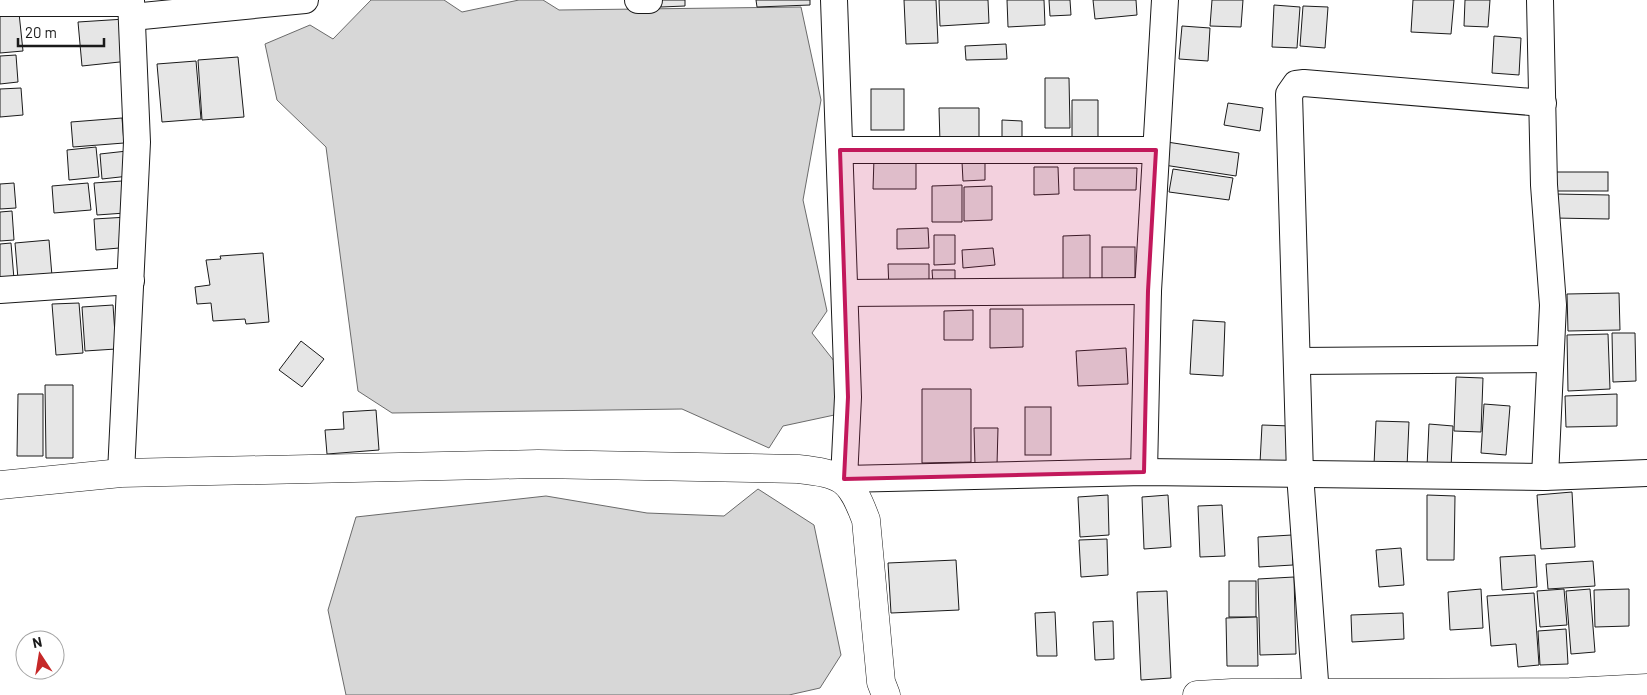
<svg xmlns="http://www.w3.org/2000/svg" width="1647" height="695" font-family="Barlow,sans-serif">
<style>
.water{fill:#d7d7d7;stroke:#6a6a6a}
.building{fill:#e6e6e6;stroke:#1a1a1a}
.lines{fill:none;stroke-linecap:round;stroke-linejoin:round}
.minor-casing{stroke:#1a1a1a;stroke-width:28}
.tertiary-casing{stroke:#1a1a1a;stroke-width:29}
.minor{stroke:#fff;stroke-width:26}
.tertiary{stroke:#fff;stroke-width:28}
.marked{fill:#c2185b;fill-opacity:0.2;stroke:#c2185b;stroke-width:4;stroke-linejoin:round}
</style>
<rect width="100%" height="100%" fill="#fff"/>
<g class="water">
<polygon points="371,0 444,0 462,12 519,0 543,0 559,10 801,7 821,100 803,200 827,311 812,333 838,366 839,414 783,426 769,448 682,409 392,413 358,391 326,147 277,100 265,44 310,25 333,39"/>
<polygon points="758,489 814,525 841,655 820,688 789,695 346,695 328,610 356,517 546,496 647,513 724,516"/>
</g>
<g class="building">
<polygon points="660,0 685,0 685,6 661,7"/>
<polygon points="756,0 810,0 810,5 757,7"/>
<polygon points="904,0 936,0 938,43 906,44"/>
<polygon points="939,0 988,0 989,23 940,26"/>
<polygon points="1007,0 1044,0 1045,25 1008,27"/>
<polygon points="1049,0 1070,0 1071,15 1050,16"/>
<polygon points="1093,0 1136,0 1137,15 1095,19"/>
<polygon points="1212,0 1243,0 1241,27 1210,26"/>
<polygon points="1413,0 1454,0 1451,34 1411,32"/>
<polygon points="1465,0 1490,0 1488,27 1464,26"/>
<polygon points="1274,5 1300,7 1297,48 1272,47"/>
<polygon points="1303,6 1328,7 1325,48 1300,46"/>
<polygon points="19,13 23,51 0,53 0,15"/>
<polygon points="125,19 129,61 82,66 78,22"/>
<polygon points="1182,26 1210,28 1208,61 1179,59"/>
<polygon points="1494,36 1521,38 1519,75 1492,73"/>
<polygon points="1006,44 1007,59 966,60 965,46"/>
<polygon points="16,55 18,82 0,84 0,56"/>
<polygon points="238,57 244,117 202,120 198,60"/>
<polygon points="196,61 201,119 162,122 157,64"/>
<polygon points="1045,78 1069,78 1070,128 1045,128"/>
<polygon points="21,88 23,115 0,117 0,89"/>
<rect x="871" y="89" width="33" height="41"/>
<polygon points="1072,100 1098,100 1098,144 1072,145"/>
<polygon points="1228,103 1263,108 1260,131 1224,125"/>
<polygon points="939,108 979,108 979,142 940,143"/>
<polygon points="122,118 124,143 73,147 71,122"/>
<polygon points="1002,120 1022,121 1022,139 1002,139"/>
<polygon points="1167,142 1239,153 1236,176 1164,165"/>
<polygon points="96,147 99,177 69,180 67,150"/>
<polygon points="127,151 129,176 102,179 100,154"/>
<polygon points="916,157 916,189 873,189 874,158"/>
<polygon points="985,161 985,180 963,181 962,162"/>
<polygon points="1034,167 1058,167 1059,194 1034,195"/>
<polygon points="1074,168 1137,168 1136,190 1074,190"/>
<polygon points="1173,169 1233,178 1229,200 1169,192"/>
<rect x="1556" y="172" width="52" height="19"/>
<polygon points="122,181 125,213 97,215 94,183"/>
<polygon points="14,183 16,208 0,209 0,184"/>
<polygon points="88,183 91,210 54,213 52,186"/>
<polygon points="962,185 962,222 932,222 932,186"/>
<polygon points="992,186 992,220 964,221 964,187"/>
<polygon points="1555,194 1609,195 1609,219 1554,218"/>
<polygon points="12,211 14,240 0,241 0,212"/>
<polygon points="128,217 131,247 96,250 94,219"/>
<polygon points="928,228 929,248 897,249 897,229"/>
<polygon points="934,235 955,235 955,264 934,265"/>
<polygon points="1090,235 1090,287 1063,287 1063,236"/>
<polygon points="49,240 52,276 18,279 15,243"/>
<polygon points="11,243 14,279 0,280 0,244"/>
<rect x="1102" y="247" width="33" height="38"/>
<polygon points="993,248 995,265 963,268 962,250"/>
<polygon points="263,253 269,322 246,324 245,319 213,321 211,303 197,304 195,287 210,285 206,260 221,259 220,256"/>
<polygon points="888,264 929,264 929,289 889,290"/>
<polygon points="932,270 955,270 955,284 933,284"/>
<polygon points="1619,293 1620,330 1568,331 1567,294"/>
<polygon points="79,303 83,353 56,355 52,304"/>
<polygon points="113,305 116,349 85,351 82,307"/>
<polygon points="990,309 1023,309 1023,347 990,348"/>
<polygon points="973,310 973,340 944,340 944,311"/>
<polygon points="1193,320 1225,322 1223,376 1190,374"/>
<polygon points="1612,333 1635,333 1636,381 1613,382"/>
<polygon points="1608,334 1610,389 1568,391 1567,335"/>
<polygon points="301,341 324,359 302,387 279,370"/>
<polygon points="1126,348 1128,384 1078,386 1076,351"/>
<polygon points="1456,377 1483,378 1481,432 1454,431"/>
<polygon points="45,385 73,385 73,458 46,458"/>
<polygon points="922,389 971,389 971,462 922,463"/>
<polygon points="18,394 43,394 43,456 17,456"/>
<polygon points="1617,394 1617,426 1566,427 1565,396"/>
<polygon points="1484,404 1510,406 1506,455 1481,453"/>
<rect x="1025" y="407" width="26" height="48"/>
<polygon points="376,410 379,450 327,454 325,430 344,429 343,412"/>
<polygon points="1376,421 1409,422 1407,467 1374,465"/>
<polygon points="1429,424 1453,426 1451,468 1427,467"/>
<polygon points="1262,425 1291,426 1290,464 1260,463"/>
<polygon points="974,428 998,428 997,465 975,465"/>
<polygon points="1572,492 1575,547 1541,549 1537,495"/>
<polygon points="1108,495 1109,535 1080,537 1078,497"/>
<polygon points="1168,495 1171,547 1144,549 1142,497"/>
<polygon points="1427,495 1455,496 1454,560 1427,560"/>
<polygon points="1222,505 1225,556 1200,557 1198,506"/>
<polygon points="1292,535 1293,565 1259,567 1258,537"/>
<polygon points="1107,539 1108,575 1081,577 1079,540"/>
<polygon points="1401,548 1404,585 1379,587 1376,550"/>
<polygon points="1535,555 1537,587 1502,590 1500,557"/>
<polygon points="956,560 959,610 891,613 888,563"/>
<polygon points="1593,561 1595,586 1548,589 1546,564"/>
<polygon points="1294,577 1296,654 1260,655 1258,579"/>
<rect x="1229" y="581" width="27" height="36"/>
<polygon points="1481,589 1483,628 1450,630 1448,592"/>
<polygon points="1564,589 1567,625 1540,627 1537,591"/>
<polygon points="1590,589 1595,652 1571,654 1566,591"/>
<polygon points="1629,589 1629,626 1595,627 1594,590"/>
<polygon points="1167,591 1171,678 1141,680 1137,592"/>
<polygon points="1534,593 1539,665 1518,667 1516,644 1491,646 1487,596"/>
<polygon points="1055,612 1057,656 1037,656 1035,613"/>
<polygon points="1403,613 1404,639 1352,642 1351,615"/>
<polygon points="1257,617 1258,666 1227,666 1226,618"/>
<polygon points="1113,621 1114,659 1095,660 1093,622"/>
<polygon points="1566,629 1568,664 1540,665 1538,631"/>
</g>
<g class="lines">
<defs>
<g id="minor">
<polyline points="638,0 649,0"/>
<polyline points="834,0 848,397 844,479 1144,472 1545,477 1647,473"/>
<polyline points="1540,0 1544,185 1553,305 1545,477"/>
<polyline points="0,3 131,3"/>
<polyline points="132,17 305,0"/>
<polyline points="840,150 1156,150"/>
<polyline points="0,290 131,281"/>
<polyline points="845,293 1148,291"/>
<polyline points="1297,361 1550,359"/>
<polyline points="1144,472 1148,291 1165,0"/>
<polyline points="121,473 137,142 131,0"/>
<polyline points="1316,695 1300,474 1289,94 1296,84 1304,83 1543,103"/>
</g>
<g id="tertiary">
<path d="M 0,485 L 121,473 L 538,464 L 798,469 C 842,474 850,477 866,520 L 881,682 L 886,695"/>
<polyline points="1197,695 1232,693 1570,692 1647,688"/>
</g>
</defs>
<use href="#minor" class="minor-casing"/>
<use href="#tertiary" class="tertiary-casing"/>
<use href="#minor" class="minor"/>
<use href="#tertiary" class="tertiary"/>
</g>
<path class="marked" d="M 840,150 L 1156,150 L 1148,291 L 1144,472 L 844,479 L 848,397 Z"/>
<g transform="translate(40 655) rotate(348)"><circle r="24" fill="#ffffff" stroke="#a3a3a3"/>
<path d="M0-4L9 19L0 12L-9 19Z" fill="#c62828"/>
<text y="-8" font-size="14" font-weight="bold" text-anchor="middle" fill="#1a1a1a">N</text>
</g>
<path d="M18 38v8h86v-8" fill="none" stroke="#1a1a1a" stroke-width="2.5"/>
<text x="25" y="38" font-size="15" fill="#1a1a1a" stroke="#ffffff" stroke-width="4" paint-order="stroke">20 m</text>
</svg>
